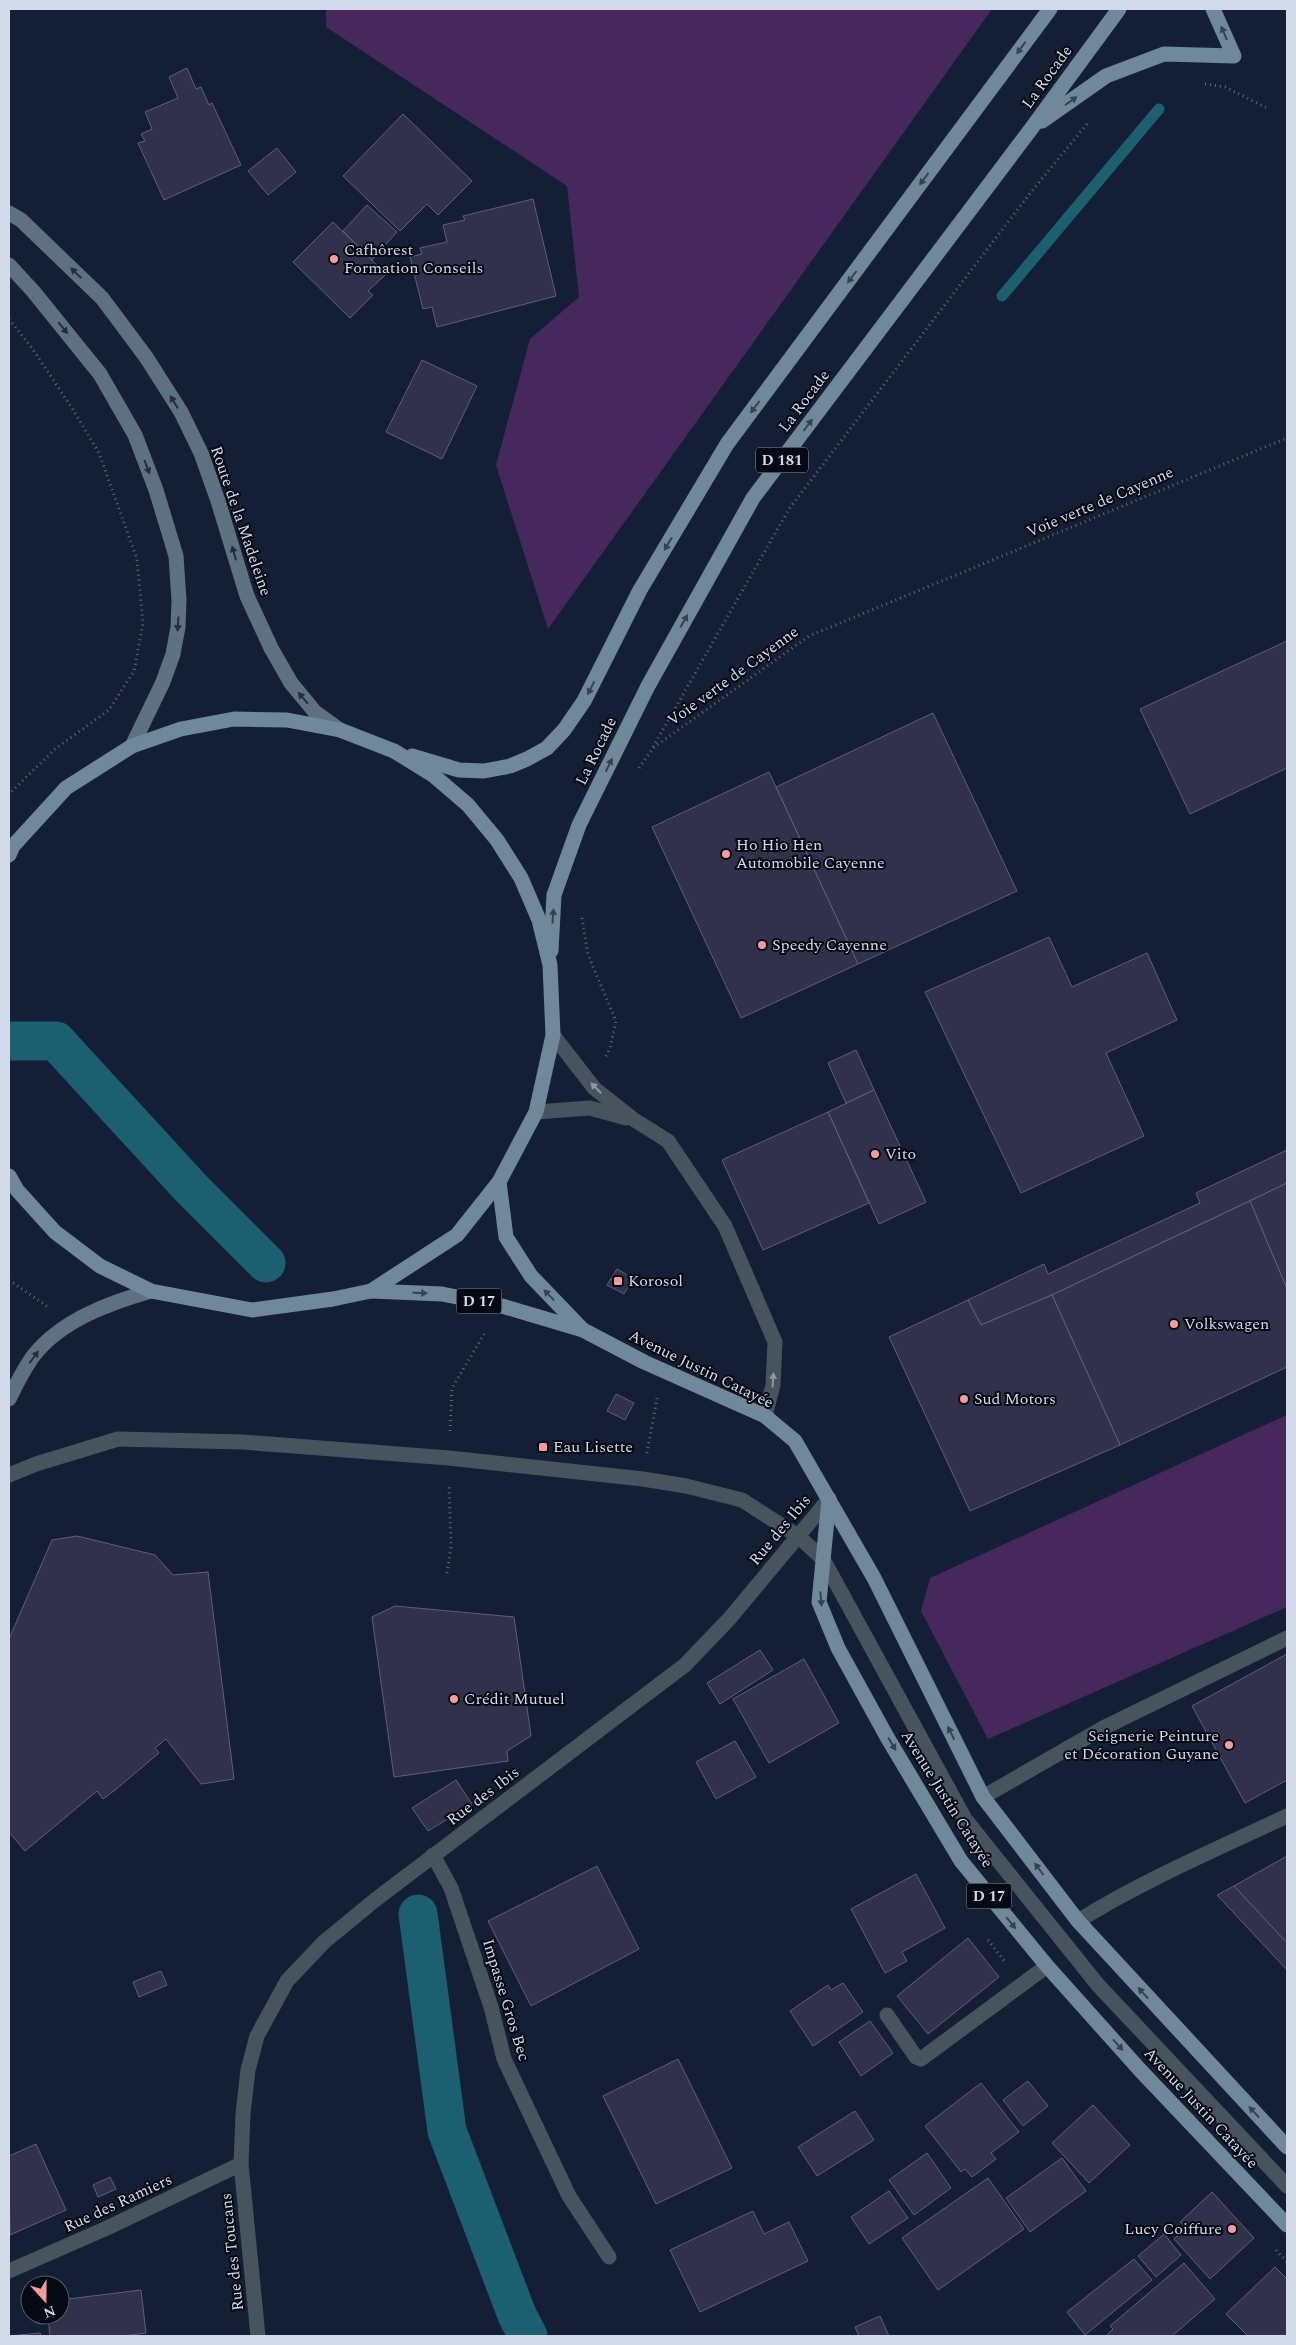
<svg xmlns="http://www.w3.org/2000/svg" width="1296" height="2345" font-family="Spectral,serif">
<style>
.green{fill:#46285c}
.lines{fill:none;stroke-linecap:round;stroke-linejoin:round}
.stream{stroke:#1b5f70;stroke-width:11}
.canal{stroke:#1b5f70;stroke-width:39}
.building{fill:#32314b;stroke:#5f5e7b}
.path{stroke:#5e687d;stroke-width:3;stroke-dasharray:1 4;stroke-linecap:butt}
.lane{stroke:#48545d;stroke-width:15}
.street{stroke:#48545d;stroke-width:15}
.secondary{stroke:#5e7180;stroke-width:15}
.primary{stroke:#6f889a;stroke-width:15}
.oneway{fill:#354250}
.oneway2{fill:#242d39}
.oneway3{fill:#8e98a4}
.poi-dot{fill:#f59b9e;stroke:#050913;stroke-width:2}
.labels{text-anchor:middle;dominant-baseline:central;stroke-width:4;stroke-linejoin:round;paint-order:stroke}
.shield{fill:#050913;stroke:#959caa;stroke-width:1}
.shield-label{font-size:15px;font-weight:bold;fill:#d3dbeb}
.street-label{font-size:16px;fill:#d3dbeb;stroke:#050913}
.poi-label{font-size:16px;fill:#d3dbeb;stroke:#050913;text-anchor:start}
</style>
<rect width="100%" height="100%" fill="#141f36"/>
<g class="green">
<polygon points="326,9 992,9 548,629 496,465 530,339 579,297 567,186 326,27"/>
<polygon points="1287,1415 1287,1607 988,1739 921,1611 930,1578"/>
</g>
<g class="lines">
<polyline class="stream" points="1002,296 1159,109"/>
<g class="canal">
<polyline points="11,1041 56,1041 190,1187 266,1263"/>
<polyline points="418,1914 447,2131 517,2315 528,2336"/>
</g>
</g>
<g class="building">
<polygon points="187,68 196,89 201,87 209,105 212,103 241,165 164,200 138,143 145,141 141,134 152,129 145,112 178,98 169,77"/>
<polygon points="403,114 472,181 438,215 427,204 400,231 343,176"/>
<polygon points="277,148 296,172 268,195 248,171"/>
<polygon points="533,199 556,296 437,327 432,307 423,309 410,257 422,254 420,248 447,242 443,225 465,220 463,216"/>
<polygon points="367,205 397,232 372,260 343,231"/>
<polygon points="333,222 386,274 368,291 373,295 350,318 293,262"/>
<polygon points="422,360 477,386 442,459 386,432"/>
<polygon points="1287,641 1287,768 1190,814 1140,709"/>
<polygon points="933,713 1017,891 858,964 776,787"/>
<polygon points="769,772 858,964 741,1018 652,827"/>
<polygon points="1049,937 1072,987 1147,953 1177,1020 1106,1053 1144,1136 1021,1193 925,992"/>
<polygon points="856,1050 874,1090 846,1103 828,1063"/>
<polygon points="874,1090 926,1202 879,1224 828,1112"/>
<polygon points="828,1112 869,1203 763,1250 722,1160"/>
<polygon points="1287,1150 1287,1183 1052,1295 981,1325 968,1300 1044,1264 1048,1274 1200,1203 1196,1193"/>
<polygon points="1287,1183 1287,1289 1250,1201"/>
<polygon points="1250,1201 1287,1289 1287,1367 1120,1445 1052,1295"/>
<polygon points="617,1269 633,1278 624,1294 607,1285"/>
<polygon points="1052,1295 1120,1445 970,1511 889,1337 968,1300 981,1325"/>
<polygon points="616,1394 634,1403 625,1420 607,1411"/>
<polygon points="77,1536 155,1555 173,1575 208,1572 234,1779 201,1784 166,1739 155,1748 159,1753 115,1790 103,1799 97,1791 25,1851 9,1832 9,1639 52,1540"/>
<polygon points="395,1606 514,1617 531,1736 507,1751 508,1761 394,1777 372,1617"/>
<polygon points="760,1650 773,1670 720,1704 707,1683"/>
<polygon points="1287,1654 1287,1780 1245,1803 1192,1706"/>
<polygon points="804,1659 839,1723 769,1763 733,1699"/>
<polygon points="735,1741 756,1777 716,1799 696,1762"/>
<polygon points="456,1780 472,1804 428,1831 412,1808"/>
<polygon points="1287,1856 1287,1943 1234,1886"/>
<polygon points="597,1866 639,1949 531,2006 488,1921"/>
<polygon points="916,1874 945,1928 902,1952 907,1961 885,1973 851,1909"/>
<polygon points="1234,1886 1287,1943 1287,1970 1217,1895"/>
<polygon points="968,1938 999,1977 928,2034 897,1996"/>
<polygon points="161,1971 167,1985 139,1997 133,1982"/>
<polygon points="843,1983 863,2012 813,2046 790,2011 828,1985 831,1990"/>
<polygon points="870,2021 893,2053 861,2076 839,2042"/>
<polygon points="678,2059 732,2168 656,2204 603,2096"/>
<polygon points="1028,2081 1048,2106 1023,2126 1003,2100"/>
<polygon points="981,2083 1019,2132 991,2153 996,2159 972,2177 965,2169 961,2172 925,2126"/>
<polygon points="1093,2105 1130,2145 1089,2183 1052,2143"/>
<polygon points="855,2111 874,2140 817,2176 798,2147"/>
<polygon points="36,2144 66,2210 10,2235 9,2156"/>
<polygon points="927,2153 951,2188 914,2215 889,2180"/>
<polygon points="1062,2158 1086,2191 1030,2232 1006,2198"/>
<polygon points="110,2177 116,2189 98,2197 93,2185"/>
<polygon points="988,2178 1024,2229 938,2290 902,2238"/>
<polygon points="889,2191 908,2218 869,2244 851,2217"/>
<polygon points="1212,2192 1254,2238 1210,2279 1174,2239 1186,2228 1180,2222"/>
<polygon points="753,2211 764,2234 789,2222 808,2261 700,2312 670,2250"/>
<polygon points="1164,2234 1181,2255 1156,2277 1138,2256"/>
<polygon points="1134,2259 1152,2280 1085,2335 1067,2312"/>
<polygon points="1184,2263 1215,2299 1172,2336 1106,2336 1113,2329 1110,2326"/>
<polygon points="1275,2267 1287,2279 1287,2336 1248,2336 1226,2314"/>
<polygon points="141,2290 146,2333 123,2336 50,2336 48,2315 60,2315 60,2300"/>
<polygon points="880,2316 889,2336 859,2336 855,2327"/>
<polygon points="40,2333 41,2336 9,2336"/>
</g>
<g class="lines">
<g class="path">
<polyline points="1205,84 1225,87 1267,108"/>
<polyline points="9,319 32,348 72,408 99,453 137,559 143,623 134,671 109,710 55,749 9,794"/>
<polyline points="653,747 789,509 1031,192 1087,124"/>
<polyline points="639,768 653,748 809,636 1287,438"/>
<polyline points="582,918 588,955 616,1021 610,1048 605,1058"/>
<polyline points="9,1280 48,1307"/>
<polyline points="450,1431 452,1388 486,1331"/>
<polyline points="647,1453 657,1398"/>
<polyline points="447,1573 451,1547 449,1484"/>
<polyline points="988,1940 1006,1963"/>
<polyline points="1276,2250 1287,2262"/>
</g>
<g class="lane">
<polyline points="553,1035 594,1088 633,1119 668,1141 725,1226 775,1342 773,1385 765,1416"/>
<polyline points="536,1112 590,1108 626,1118"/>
<polyline points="9,1475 36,1464 118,1439 243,1442 449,1458 643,1479 686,1486 742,1500 798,1536 823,1559 965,1819 1098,1985 1287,2186"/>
<polyline points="983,1797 1103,1728 1287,1638"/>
<path d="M 1078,1921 C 1144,1880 1217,1849 1287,1816"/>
<polyline points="887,2015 916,2057 921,2059 1047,1966"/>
</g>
<g class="street">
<polyline points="433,1855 451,1888 491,2007 504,2059 569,2196 609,2257"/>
<polyline points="9,2271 107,2228 241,2164"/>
<polyline points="258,2336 241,2164 243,2114 248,2070 257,2036 287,1981 324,1942 375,1900 685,1665 730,1618 829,1499"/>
</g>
<g class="secondary">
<polyline points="9,213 21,220 102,298 146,357 181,412 201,453 218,501 247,596 271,648 291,683 315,712 340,730"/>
<polyline points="9,265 33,291 100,374 135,435 156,490 176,556 179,600 178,627 173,654 163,682 132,746"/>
<path d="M 9,1399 C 16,1385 24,1368 34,1355 C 62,1320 109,1303 151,1291"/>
</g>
<g class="primary">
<polyline points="1042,121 1106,76 1164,54 1234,56 1213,9"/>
<polyline points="412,756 459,770 484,771 510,766 527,759 547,748 564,730 584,701 640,590 727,444 1050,9"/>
<polyline points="9,855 13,846 66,788 132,746 181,729 234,719 287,720 340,730 394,751 433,775 468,805 497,840 521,878 539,920 550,965 553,1035 536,1112 499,1182 457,1235 371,1291 333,1299 252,1310 151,1291 100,1266 55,1232 17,1190 9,1176"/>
<polyline points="551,951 554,895 579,825 648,686 753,498 1031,129 1119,9"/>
<polyline points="499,1182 506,1237 531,1276 582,1329"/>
<polyline points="371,1291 442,1294 502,1306 583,1330 644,1362 765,1416 795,1441 874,1578 983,1797 1078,1921 1287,2147"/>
<polyline points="829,1499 819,1602 838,1648 887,1737 961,1861 1047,1966 1140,2070 1287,2225"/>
</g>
</g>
<defs><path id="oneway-solid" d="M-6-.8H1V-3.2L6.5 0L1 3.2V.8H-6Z" transform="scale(1.25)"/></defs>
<g class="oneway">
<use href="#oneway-solid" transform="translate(1224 33) rotate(-113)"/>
<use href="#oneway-solid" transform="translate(1021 48) rotate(126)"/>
<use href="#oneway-solid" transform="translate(1071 101) rotate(-35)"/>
<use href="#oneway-solid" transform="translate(924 179) rotate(126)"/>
<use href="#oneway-solid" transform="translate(852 277) rotate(127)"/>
<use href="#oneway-solid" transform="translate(755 407) rotate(127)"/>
<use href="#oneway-solid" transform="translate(808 425) rotate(-53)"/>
<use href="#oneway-solid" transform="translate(668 544) rotate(121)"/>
<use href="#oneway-solid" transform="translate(684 621) rotate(-61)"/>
<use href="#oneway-solid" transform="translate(591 688) rotate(117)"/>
<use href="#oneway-solid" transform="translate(609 765) rotate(-64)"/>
<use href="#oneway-solid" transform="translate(553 916) rotate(-86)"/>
<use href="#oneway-solid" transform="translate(420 1293) rotate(2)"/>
<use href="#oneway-solid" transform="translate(549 1295) rotate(-134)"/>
<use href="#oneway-solid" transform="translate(821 1599) rotate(85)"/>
<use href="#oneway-solid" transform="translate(951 1733) rotate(-116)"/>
<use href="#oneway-solid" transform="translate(892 1744) rotate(59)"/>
<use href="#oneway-solid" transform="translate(1039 1869) rotate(-127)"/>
<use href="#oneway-solid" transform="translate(1011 1923) rotate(51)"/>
<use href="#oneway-solid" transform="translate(1143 1993) rotate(-133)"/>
<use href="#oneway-solid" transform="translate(1118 2045) rotate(48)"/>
<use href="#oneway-solid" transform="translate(1254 2112) rotate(-133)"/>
</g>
<g class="oneway2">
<use href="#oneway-solid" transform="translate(76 273) rotate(-136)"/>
<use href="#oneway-solid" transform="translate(63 328) rotate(51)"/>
<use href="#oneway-solid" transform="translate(174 402) rotate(-122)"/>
<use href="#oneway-solid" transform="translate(147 467) rotate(69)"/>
<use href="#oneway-solid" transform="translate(234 553) rotate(-106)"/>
<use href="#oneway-solid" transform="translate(178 624) rotate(94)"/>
<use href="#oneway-solid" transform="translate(303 698) rotate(-131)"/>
<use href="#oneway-solid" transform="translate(34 1357) rotate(-53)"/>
</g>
<g class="oneway3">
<use href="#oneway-solid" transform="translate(596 1088) rotate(-135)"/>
<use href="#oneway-solid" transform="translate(773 1380) rotate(-86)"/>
</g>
<g class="poi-dot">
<circle cx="334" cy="259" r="5"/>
<circle cx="726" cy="854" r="5"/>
<circle cx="762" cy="945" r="5"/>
<circle cx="875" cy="1154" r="5"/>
<rect x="613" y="1276" width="10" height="10" rx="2.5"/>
<circle cx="1174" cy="1324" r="5"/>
<circle cx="964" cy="1399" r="5"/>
<rect x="538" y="1442" width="10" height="10" rx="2.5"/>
<circle cx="454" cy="1699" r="5"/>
<circle cx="1229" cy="1745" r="5"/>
<circle cx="1232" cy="2229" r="5"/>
</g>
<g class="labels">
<g class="shield">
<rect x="756" y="447.5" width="52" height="25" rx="4"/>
<rect x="456.5" y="1288.5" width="45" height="25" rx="4"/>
<rect x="966.5" y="1883.5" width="45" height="25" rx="4"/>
</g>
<g class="shield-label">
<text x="782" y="460">D 181</text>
<text x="479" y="1301">D 17</text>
<text x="989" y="1896">D 17</text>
</g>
<g class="street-label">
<text transform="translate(1047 77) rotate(-54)">La Rocade</text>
<text transform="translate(804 401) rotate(-53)">La Rocade</text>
<text transform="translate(1100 502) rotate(-23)">Voie verte de Cayenne</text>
<text transform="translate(241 521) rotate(71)">Route de la Madeleine</text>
<text transform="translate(733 676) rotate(-36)">Voie verte de Cayenne</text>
<text transform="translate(596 751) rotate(-64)">La Rocade</text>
<text transform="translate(701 1369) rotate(26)">Avenue Justin Catayée</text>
<text transform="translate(780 1530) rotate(-50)">Rue des Ibis</text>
<text transform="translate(483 1796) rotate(-37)">Rue des Ibis</text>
<text transform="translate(947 1799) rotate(58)">Avenue Justin Catayée</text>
<text transform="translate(506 2000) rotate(73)">Impasse Gros Bec</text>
<text transform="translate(1201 2108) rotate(47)">Avenue Justin Catayée</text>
<text transform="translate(118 2203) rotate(-25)">Rue des Ramiers</text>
<text transform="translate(232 2252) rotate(-96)">Rue des Toucans</text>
</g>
<g class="poi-label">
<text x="344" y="250">Cafhôrest<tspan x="344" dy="18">Formation Conseils</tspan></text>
<text x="736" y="845">Ho Hio Hen<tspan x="736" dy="18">Automobile Cayenne</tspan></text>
<text x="772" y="945">Speedy Cayenne</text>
<text x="885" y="1154">Vito</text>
<text x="628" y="1281">Korosol</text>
<text x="1184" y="1324">Volkswagen</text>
<text x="974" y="1399">Sud Motors</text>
<text x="553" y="1447">Eau Lisette</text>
<text x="464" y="1699">Crédit Mutuel</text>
<text x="1219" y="1736" text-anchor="end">Seignerie Peinture<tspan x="1219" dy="18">et Décoration Guyane</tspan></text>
<text x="1222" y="2229" text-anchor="end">Lucy Coiffure</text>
</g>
</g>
<rect width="1296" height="2345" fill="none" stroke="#d3dbeb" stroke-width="20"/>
<g transform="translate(45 2300) rotate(159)"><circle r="24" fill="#050913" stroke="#575d69"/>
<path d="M0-4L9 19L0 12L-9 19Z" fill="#f59b9e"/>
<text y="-8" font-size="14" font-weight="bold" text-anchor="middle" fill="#d3dbeb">N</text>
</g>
</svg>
